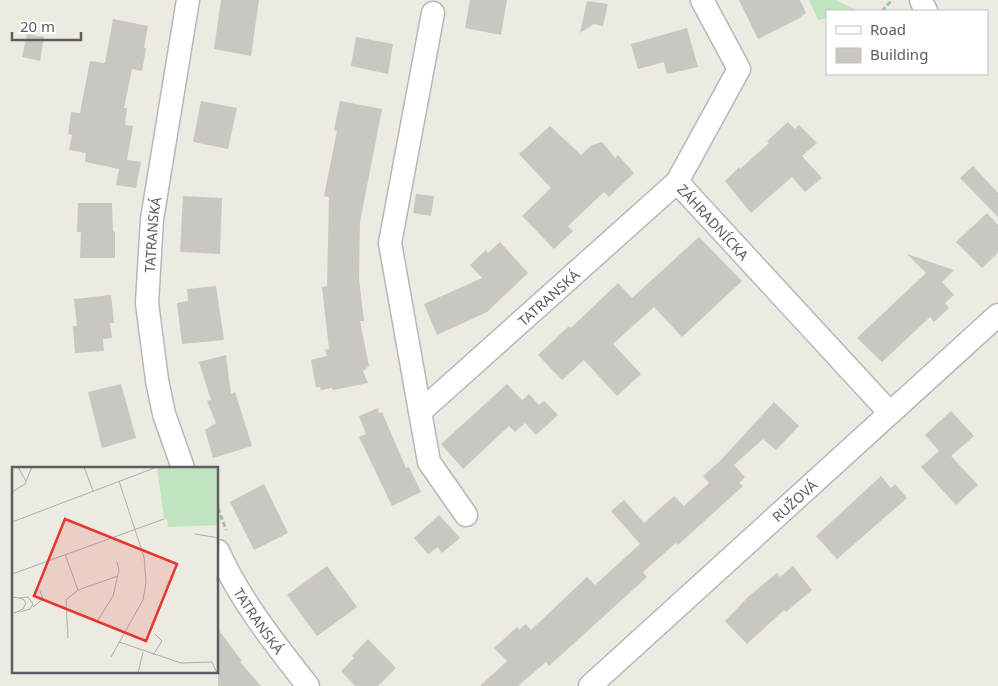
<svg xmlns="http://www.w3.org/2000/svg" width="998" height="686" font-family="'Noto Sans',sans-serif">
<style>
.green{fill:#c0e4be}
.building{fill:#cac6c1}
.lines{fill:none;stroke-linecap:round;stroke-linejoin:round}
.minor-casing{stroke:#b4b8bc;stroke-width:25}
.path{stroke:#98c4a2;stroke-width:3;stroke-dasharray:5 2.5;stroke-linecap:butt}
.minor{stroke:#fff;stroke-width:22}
.labels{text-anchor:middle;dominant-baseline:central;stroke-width:4;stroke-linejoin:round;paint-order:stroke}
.street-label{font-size:14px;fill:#5a5e62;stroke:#fff}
.inset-road{fill:none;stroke:#aeaeab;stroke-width:1}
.view{fill:#e43830;fill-opacity:0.15;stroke:#e43830;stroke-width:2.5}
.inset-edge{fill:none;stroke:#5a5e62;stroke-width:2.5}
</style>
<rect width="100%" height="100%" fill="#edeae2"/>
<polygon class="green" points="809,0 835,0 859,11 827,11 827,18 818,20"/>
<g class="building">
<polygon points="221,0 259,0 251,56 214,49"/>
<polygon points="470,0 507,0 501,35 465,28"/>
<polygon points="739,0 800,0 806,13 798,19 758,39"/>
<polygon points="587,1 608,4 603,26 594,24 580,33"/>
<polygon points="113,19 148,26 144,48 146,48 142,71 132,69 124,108 127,108 125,125 133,126 127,160 141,162 136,188 116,185 119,169 85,162 86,153 69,150 72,135 68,134 71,112 80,113 90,61 105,63"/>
<polygon points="687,28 698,67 667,74 664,62 638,69 631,44"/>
<polygon points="27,34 44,37 40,61 22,57"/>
<polygon points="356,37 393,44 388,74 351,66"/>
<polygon points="201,101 237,108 228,149 193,142"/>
<polygon points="340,101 382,109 360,222 359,278 364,321 360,321 369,366 363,371 368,383 333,390 332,388 321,390 320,387 316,387 311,360 327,356 325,350 329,349 322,287 327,286 329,197 324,196 337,131 334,130"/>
<polygon points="788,122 795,129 799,125 817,143 802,156 822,178 805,192 792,177 751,213 725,181 739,167 740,169 769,143 767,141"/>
<polygon points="550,126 581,155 592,145 602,142 615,158 618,155 634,173 609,197 604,192 568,226 573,231 554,249 522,216 551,188 519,154"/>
<polygon points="973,166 998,193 998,217 960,178"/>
<polygon points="416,194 434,196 431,216 413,213"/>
<polygon points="183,196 222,198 220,254 180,252"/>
<polygon points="78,203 112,203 113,231 115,232 115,258 80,258 81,232 77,232"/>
<polygon points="987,213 998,225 998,253 982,268 956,242"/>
<polygon points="699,237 742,281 682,337 654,307 613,344 641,374 617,396 584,360 562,380 538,355 569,326 571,328 618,283 632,298"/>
<polygon points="500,242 528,273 487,312 437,335 424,304 482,278 470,265 486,250 488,253"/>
<polygon points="907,254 954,270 942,282 954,295 945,303 949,308 934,322 930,317 882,362 857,338 926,273"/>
<polygon points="216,286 224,340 182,344 177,303 188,301 187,289"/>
<polygon points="111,295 114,323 110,323 112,338 103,339 104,351 75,353 73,326 77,326 74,299"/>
<polygon points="226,355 231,394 235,392 252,446 213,458 205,430 216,423 207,401 211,400 199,362"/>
<polygon points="121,384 136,438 102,448 88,392"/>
<polygon points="507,384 522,400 529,394 539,405 544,401 558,415 536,435 525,423 515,432 509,426 463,469 441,444"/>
<polygon points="774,402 799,426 776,450 763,439 734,465 745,477 739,483 743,486 678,545 676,543 643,572 647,577 549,666 546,662 518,686 480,686 507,661 494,648 517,627 519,630 526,624 531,630 587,577 595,585 640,544 611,511 624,500 644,523 674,496 684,506 709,483 703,476 721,460"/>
<polygon points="378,408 379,413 382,412 406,468 409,467 421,492 392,506 359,437 366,434 359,416"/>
<polygon points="951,411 974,436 951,456 978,485 956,505 921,467 939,451 925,435"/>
<polygon points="881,476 891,488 895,484 907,498 837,559 816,536"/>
<polygon points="264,484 288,533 254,550 230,502"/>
<polygon points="439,515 460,538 442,553 438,547 428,554 414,538"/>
<polygon points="327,566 357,607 317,636 287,595"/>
<polygon points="793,566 812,590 786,612 784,610 747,644 725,621 749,596 777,573 780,577"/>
<polygon points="218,629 242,661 240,662 261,686 218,686"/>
<polygon points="368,639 396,668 378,686 355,686 341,671 354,658 352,656"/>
</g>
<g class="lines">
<defs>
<g id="minor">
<polyline points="921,0 926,11"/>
<polyline points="433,13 390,243 429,462 466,515"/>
<path id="s1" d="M 677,182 L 890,413"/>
<path id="s2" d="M 420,412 L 677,182 L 739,69 L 702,0"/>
<path id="s3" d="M 183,468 L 164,414 L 157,380 L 147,303 L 152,219 L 188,0"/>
<path id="s4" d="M 218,551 C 240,600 275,644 308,686"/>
<path id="s5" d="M 590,686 L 998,315"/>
</g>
</defs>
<use href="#minor" class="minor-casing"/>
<g class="path">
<polyline points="882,11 892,0"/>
<polyline points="218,508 226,530"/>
</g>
<use href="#minor" class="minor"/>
</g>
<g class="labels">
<g class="street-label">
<text stroke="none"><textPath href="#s1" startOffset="54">ZÁHRADNÍCKA</textPath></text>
<text stroke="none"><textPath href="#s3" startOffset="238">TATRANSKÁ</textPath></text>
<text stroke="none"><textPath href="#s2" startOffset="172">TATRANSKÁ</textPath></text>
<text stroke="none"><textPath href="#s5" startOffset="276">RUŽOVÁ</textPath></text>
<text stroke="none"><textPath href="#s4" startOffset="81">TATRANSKÁ</textPath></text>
</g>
</g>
<g transform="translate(12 467)">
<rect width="206" height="206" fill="#edeae2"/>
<path d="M 145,0 L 206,0 L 206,58 L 156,60 L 155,52 L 152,51 Z" fill="#c0e4be"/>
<path class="inset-road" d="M 6,0 L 14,14M 72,0 L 81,24M 0,25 L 13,17 L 20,0M 0,55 L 145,0M 183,67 L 207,71M 53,87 L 66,123M 0,107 L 152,52M 205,114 L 207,74M 0,124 L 0,183M 1,130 L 11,132 L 14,136 L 11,142 L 2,146M 7,131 L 16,130 L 21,137 L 18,142 L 8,145M 21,140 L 31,132 L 28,124M 86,153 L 101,129 L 107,103 L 105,95M 56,171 L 54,133 L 66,123 L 106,109M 107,175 L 169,196 L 200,195 L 205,206M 141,188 L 150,174 L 143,167M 99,190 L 131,133 L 134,115 L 132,90 L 107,14M 126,206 L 131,185"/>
<path class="view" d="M 53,52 L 165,97 L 134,174 L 22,129 Z"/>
<rect width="206" height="206" class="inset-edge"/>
</g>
<rect x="826" y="10" width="162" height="65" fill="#ffffff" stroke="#bdbfc0"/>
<rect x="836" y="26" width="25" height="8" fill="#ffffff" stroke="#bdbfc0"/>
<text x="870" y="35" font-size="15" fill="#5a5e62">Road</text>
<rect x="836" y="48" width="25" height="15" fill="#cac6c1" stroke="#bdbfc0"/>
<text x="870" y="60" font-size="15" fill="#5a5e62">Building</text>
<path d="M12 32v8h69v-8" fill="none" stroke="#5a5e62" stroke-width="2.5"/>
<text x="20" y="32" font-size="15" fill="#5a5e62" stroke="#ffffff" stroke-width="4" paint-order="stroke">20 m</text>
</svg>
